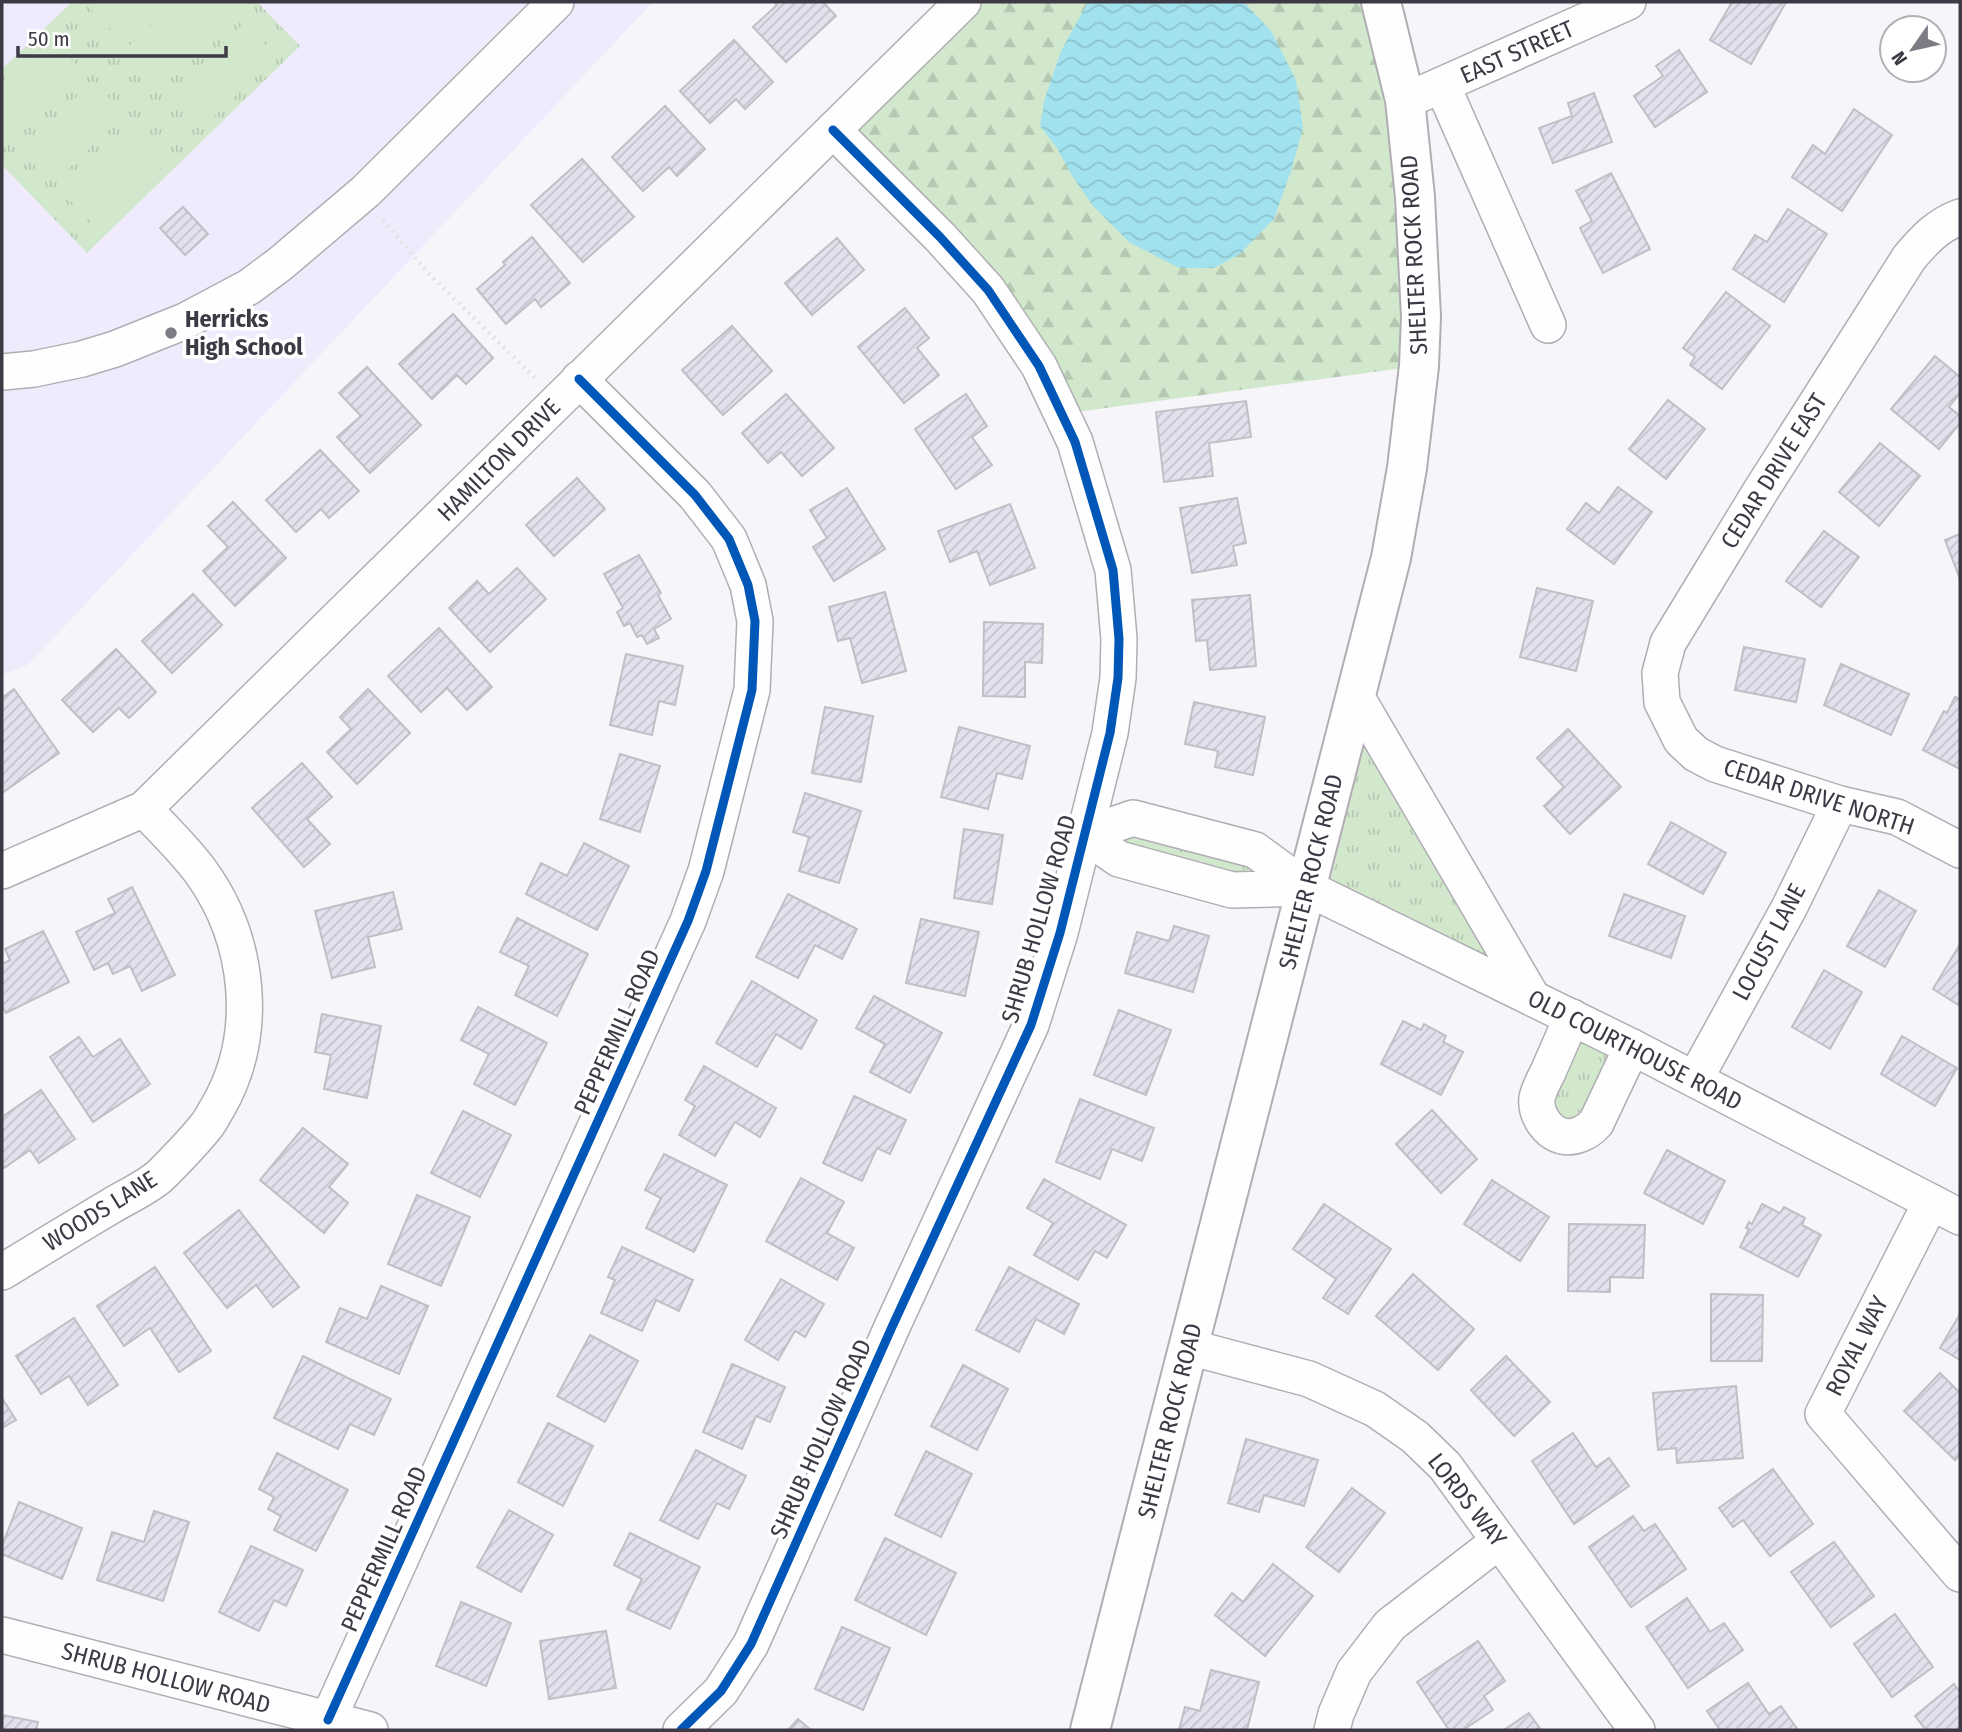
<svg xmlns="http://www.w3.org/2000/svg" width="1962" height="1732" font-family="'Fira Sans Condensed',sans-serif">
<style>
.built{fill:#f0ebfc}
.grass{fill:url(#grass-tufts)}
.forest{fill:url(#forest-firs)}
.pitch{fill:#d2e8cd}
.water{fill:url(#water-waves)}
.building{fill:url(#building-hatch);stroke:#c1bfc5;stroke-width:2}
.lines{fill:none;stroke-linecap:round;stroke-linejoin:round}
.minor-casing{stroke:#b0aeb4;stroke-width:38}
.major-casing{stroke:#b0aeb4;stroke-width:42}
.path{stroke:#e2e1e3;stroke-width:4.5;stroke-dasharray:2 5;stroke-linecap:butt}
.minor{stroke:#fefefe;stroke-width:35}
.major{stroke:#fefefe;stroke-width:38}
.cycleway-casing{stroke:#fff;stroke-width:13}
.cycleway{stroke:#0057b8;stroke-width:9}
.poi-dot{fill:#7e7b84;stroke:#fff;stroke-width:2.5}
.labels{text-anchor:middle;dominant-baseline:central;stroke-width:7;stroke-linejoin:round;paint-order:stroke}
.street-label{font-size:24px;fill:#3e3a45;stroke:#fff}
.poi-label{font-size:24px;font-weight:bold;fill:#3e3a45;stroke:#fff;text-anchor:start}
</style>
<defs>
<pattern id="grass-tufts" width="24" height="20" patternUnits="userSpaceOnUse" patternTransform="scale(1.75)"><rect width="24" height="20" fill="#d2e8cd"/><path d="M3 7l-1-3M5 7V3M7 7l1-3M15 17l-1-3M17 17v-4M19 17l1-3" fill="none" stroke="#b5c8b1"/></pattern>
<pattern id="forest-firs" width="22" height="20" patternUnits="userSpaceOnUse" patternTransform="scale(1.75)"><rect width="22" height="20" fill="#d2e8cd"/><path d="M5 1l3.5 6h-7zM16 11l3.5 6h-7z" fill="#b5c8b1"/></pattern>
<pattern id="water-waves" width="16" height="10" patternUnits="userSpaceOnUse" patternTransform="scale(1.75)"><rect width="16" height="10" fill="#a2e2ee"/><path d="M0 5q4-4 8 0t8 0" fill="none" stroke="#8dc3cd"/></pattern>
<pattern id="building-hatch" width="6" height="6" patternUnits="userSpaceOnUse" patternTransform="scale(1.75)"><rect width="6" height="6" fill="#e4e0ee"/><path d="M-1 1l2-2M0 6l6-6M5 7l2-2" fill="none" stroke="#c5c1cd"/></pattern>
</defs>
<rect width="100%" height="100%" fill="#f6f5fa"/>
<polygon class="built" points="2,2 653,2 28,665 2,675"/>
<g class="grass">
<polygon points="72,2 257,2 300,46 87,253 2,165 2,69"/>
<polygon points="1356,696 1532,997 1307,888 1232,890 1084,835 1133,818 1306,888"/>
<polygon points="1572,1017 1632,1047 1596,1123 1542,1120"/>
</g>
<polygon class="forest" points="963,2 1381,2 1419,366 1061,414 1039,366 833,130"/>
<g class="pitch">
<polygon points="84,2 150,2 116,35"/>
<polygon points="175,2 222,2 232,11 161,80 128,47"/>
<polygon points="244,23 276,56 205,125 173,92"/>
<polygon points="49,36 81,69 10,138 2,130 2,82"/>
<polygon points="93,81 125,114 54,183 22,150"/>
<polygon points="137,127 169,160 98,229 66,196"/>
</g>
<polygon class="water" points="1088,2 1244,2 1271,31 1296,80 1303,128 1291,171 1274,219 1240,254 1214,268 1179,268 1129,242 1093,206 1071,174 1057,148 1040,126 1045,98 1061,51"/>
<g class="building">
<polygon points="774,2 823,2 836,16 786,62 753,27 777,5"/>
<polygon points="1732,2 1786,2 1751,64 1710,40"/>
<polygon points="734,40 773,82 745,109 736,99 710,123 680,91"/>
<polygon points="1679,50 1707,92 1655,127 1634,96 1663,76 1656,66"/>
<polygon points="1594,93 1612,142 1553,163 1539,128 1572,116 1568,103"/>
<polygon points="665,106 705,149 677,176 669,167 643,191 612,157"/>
<polygon points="1854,109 1892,135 1842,211 1792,177 1813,145 1825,154"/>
<polygon points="582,159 634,217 583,262 531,205"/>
<polygon points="1611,173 1650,249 1603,273 1580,228 1592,221 1576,191"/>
<polygon points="183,207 208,234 185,255 160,228"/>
<polygon points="1788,209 1827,234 1784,302 1733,269 1755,235 1767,242"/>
<polygon points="532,237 570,283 541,307 535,299 506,324 477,289 505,265 503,262"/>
<polygon points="837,238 864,270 812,315 785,283"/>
<polygon points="1726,292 1770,326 1722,389 1690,365 1695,357 1683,348"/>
<polygon points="905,308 929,338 917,348 939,375 904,403 858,347"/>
<polygon points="453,314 493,358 466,384 457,375 432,399 399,364"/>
<polygon points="732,326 772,371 723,415 682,370"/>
<polygon points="1935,356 1960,377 1960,393 1949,407 1960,416 1960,423 1939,449 1891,409"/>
<polygon points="367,367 421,425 370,473 337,437 361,416 339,393"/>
<polygon points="786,394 834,448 802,476 781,452 768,463 742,433"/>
<polygon points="966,394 987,426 972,437 992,465 956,489 915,429"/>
<polygon points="1668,400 1705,429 1666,479 1629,449"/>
<polygon points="1246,401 1251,437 1209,443 1213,476 1164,482 1156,412"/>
<polygon points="1880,443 1920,476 1879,526 1839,492"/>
<polygon points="320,450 359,491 329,518 321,509 296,532 266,500"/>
<polygon points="577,478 605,509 554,556 526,525"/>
<polygon points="1618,487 1652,512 1614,564 1567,529 1586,503 1599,513"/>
<polygon points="847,488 885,549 834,581 813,547 827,538 810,510"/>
<polygon points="1237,498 1246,543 1233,546 1237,565 1192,573 1180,508"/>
<polygon points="233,502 286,558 235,606 203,571 228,547 208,526"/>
<polygon points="1010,504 1035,568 990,585 977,551 950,562 938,531"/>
<polygon points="1824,531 1859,557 1821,607 1786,581"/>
<polygon points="1960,534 1960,579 1945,540"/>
<polygon points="639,555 661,593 658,595 671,619 654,629 659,638 647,644 642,635 637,637 630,623 624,626 617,612 623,608 604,574"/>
<polygon points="517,568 546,599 490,652 449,608 477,581 489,594"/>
<polygon points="1537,588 1593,601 1576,671 1520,657"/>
<polygon points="885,592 906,671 862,683 850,638 838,641 829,607"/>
<polygon points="193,594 222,625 172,673 142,641"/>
<polygon points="1250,595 1256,666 1210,670 1207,640 1196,641 1192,600"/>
<polygon points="984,622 1043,624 1042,663 1025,662 1025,697 983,696"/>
<polygon points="439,628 492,687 467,710 447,688 421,712 388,676"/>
<polygon points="1744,647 1805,659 1796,702 1735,690"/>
<polygon points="116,649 156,692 129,718 119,708 93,732 62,700"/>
<polygon points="626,654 683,666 675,705 659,701 652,735 610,725"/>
<polygon points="1841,664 1909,694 1891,735 1824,705"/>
<polygon points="14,689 59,753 2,793 2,736 3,734 2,732 2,698"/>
<polygon points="368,689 410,733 357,784 327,752 351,729 340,717"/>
<polygon points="1955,697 1960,699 1960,769 1923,750 1944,711 1947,713"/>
<polygon points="1194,702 1265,717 1253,775 1215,767 1218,751 1185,744"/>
<polygon points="825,707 873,716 861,782 812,773"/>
<polygon points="959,727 1030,746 1022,779 997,773 988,809 941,797"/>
<polygon points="1568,729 1621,787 1570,834 1544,806 1564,787 1537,758"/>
<polygon points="620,754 660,766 640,832 600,819"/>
<polygon points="302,763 332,797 307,819 330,844 304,867 252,808"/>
<polygon points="805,793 861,811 839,883 799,871 809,837 793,832"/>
<polygon points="1671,822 1726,853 1703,894 1648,864"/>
<polygon points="964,829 1003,835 992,904 954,898"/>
<polygon points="584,843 629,866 597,930 526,894 541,863 567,876"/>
<polygon points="132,887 175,975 142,991 130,966 113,974 108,963 94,970 76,932 115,913 108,899"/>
<polygon points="1879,890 1916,911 1885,967 1847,946"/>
<polygon points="393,892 402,929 368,937 375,967 332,978 315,911"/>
<polygon points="788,894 857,929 842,959 815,945 798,978 756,957"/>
<polygon points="1624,894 1685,916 1671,958 1609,936"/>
<polygon points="517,918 588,954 557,1016 515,995 529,966 500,952"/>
<polygon points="921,919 979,932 965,996 906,983"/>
<polygon points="1174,926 1209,936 1193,992 1125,973 1137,932 1169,941"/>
<polygon points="43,931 69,982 6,1013 2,1006 2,964 10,960 5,949"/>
<polygon points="1960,944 1960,1006 1933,989"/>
<polygon points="1824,970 1862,992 1830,1049 1792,1027"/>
<polygon points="752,981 817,1020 801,1049 776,1034 757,1067 716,1043"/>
<polygon points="874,996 942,1033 910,1093 870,1072 885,1044 856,1028"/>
<polygon points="478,1007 547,1043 515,1105 474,1084 489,1054 461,1040"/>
<polygon points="1119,1010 1171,1030 1146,1095 1094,1075"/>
<polygon points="322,1014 381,1026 367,1098 324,1089 331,1055 315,1052"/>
<polygon points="1403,1021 1421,1030 1424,1024 1446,1036 1443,1042 1463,1052 1441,1095 1381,1064"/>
<polygon points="1902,1036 1957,1068 1935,1106 1881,1074"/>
<polygon points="79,1037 93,1057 120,1039 150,1084 93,1122 50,1057"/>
<polygon points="704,1066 776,1108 760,1137 735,1122 715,1156 679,1135 695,1106 685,1100"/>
<polygon points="41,1090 75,1139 39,1163 30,1150 4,1168 2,1164 2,1117"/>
<polygon points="854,1096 906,1120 890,1154 877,1148 862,1181 823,1163"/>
<polygon points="1080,1099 1154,1128 1142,1161 1112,1149 1100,1179 1056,1162"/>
<polygon points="1432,1110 1477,1159 1441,1193 1396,1144"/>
<polygon points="463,1111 511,1135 480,1197 431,1173"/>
<polygon points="303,1128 348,1164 329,1187 348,1203 324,1233 260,1180"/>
<polygon points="1667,1150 1725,1181 1703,1224 1644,1193"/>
<polygon points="664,1154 727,1185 694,1252 646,1228 661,1198 645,1190"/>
<polygon points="801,1178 844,1202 827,1233 854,1248 837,1280 766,1241"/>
<polygon points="1044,1179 1126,1225 1107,1258 1095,1251 1078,1280 1034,1255 1053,1223 1027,1208"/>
<polygon points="1492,1180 1549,1217 1520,1261 1464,1224"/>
<polygon points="417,1195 470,1217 441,1286 388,1264"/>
<polygon points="1324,1204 1391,1249 1348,1314 1323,1298 1336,1279 1293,1249"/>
<polygon points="1762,1204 1780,1213 1784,1207 1805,1218 1802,1225 1821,1235 1798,1277 1740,1247 1749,1229 1746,1228 1749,1222 1752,1224"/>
<polygon points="239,1210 299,1287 273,1307 256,1285 227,1308 184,1253"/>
<polygon points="1569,1224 1645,1225 1643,1278 1610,1277 1610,1292 1568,1291"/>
<polygon points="622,1247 693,1280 679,1311 656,1300 642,1331 601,1313 615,1280 608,1277"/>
<polygon points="155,1267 211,1351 179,1372 150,1328 124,1346 97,1306"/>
<polygon points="1009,1267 1079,1304 1064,1334 1036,1319 1019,1352 976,1330"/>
<polygon points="1413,1274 1474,1329 1438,1370 1376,1316"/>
<polygon points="781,1279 824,1304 805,1337 795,1331 778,1360 745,1340"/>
<polygon points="381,1286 428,1306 399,1374 326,1342 340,1308 367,1319"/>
<polygon points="1711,1294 1763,1295 1762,1361 1711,1361"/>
<polygon points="1960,1314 1960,1360 1940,1348"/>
<polygon points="74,1318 118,1385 88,1405 69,1376 41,1394 16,1356"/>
<polygon points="590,1335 638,1361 605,1422 557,1396"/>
<polygon points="303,1356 391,1399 374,1435 350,1424 338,1449 274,1418"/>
<polygon points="1506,1356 1550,1402 1514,1436 1471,1390"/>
<polygon points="732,1364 785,1387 770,1422 756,1416 742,1449 703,1432"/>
<polygon points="963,1365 1008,1389 977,1450 931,1426"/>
<polygon points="1940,1373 1960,1393 1960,1455 1955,1460 1904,1411"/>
<polygon points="1736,1386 1743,1458 1677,1463 1676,1448 1658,1450 1653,1393"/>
<polygon points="2,1398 16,1420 2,1428"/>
<polygon points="548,1423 593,1446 563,1506 518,1482"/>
<polygon points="1573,1433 1596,1467 1609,1458 1629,1486 1574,1524 1532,1461"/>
<polygon points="1246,1439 1318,1460 1304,1506 1264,1495 1259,1512 1228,1503"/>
<polygon points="696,1450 746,1476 729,1509 717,1503 698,1539 660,1520"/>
<polygon points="926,1451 972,1474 941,1537 895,1515"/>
<polygon points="277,1453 348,1490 316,1551 274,1530 281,1516 268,1509 274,1497 259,1489"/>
<polygon points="1773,1469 1813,1524 1770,1556 1743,1520 1733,1527 1719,1508"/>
<polygon points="1352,1488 1385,1513 1339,1572 1306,1547"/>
<polygon points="19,1502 82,1528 62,1579 2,1554 2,1546"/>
<polygon points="509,1510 553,1535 521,1592 477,1567"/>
<polygon points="154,1511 189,1522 163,1601 97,1580 112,1532 144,1542"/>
<polygon points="1633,1516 1644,1531 1655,1524 1686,1569 1631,1607 1589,1547"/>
<polygon points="630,1533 700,1567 670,1629 627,1609 642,1579 614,1565"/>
<polygon points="885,1538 956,1573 926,1635 855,1600"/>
<polygon points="1834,1542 1874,1596 1831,1627 1791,1572"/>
<polygon points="251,1546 303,1570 286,1606 274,1600 259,1631 219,1612"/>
<polygon points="1273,1564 1313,1596 1265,1656 1215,1615 1232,1593 1243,1602"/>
<polygon points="1687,1598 1710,1632 1724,1623 1743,1650 1688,1688 1646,1627"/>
<polygon points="461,1602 511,1623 486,1686 436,1666"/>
<polygon points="1895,1614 1933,1667 1892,1697 1854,1644"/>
<polygon points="842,1627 890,1648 863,1710 815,1689"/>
<polygon points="606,1631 616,1688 549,1699 540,1641"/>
<polygon points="1478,1641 1505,1681 1484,1696 1493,1710 1463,1730 1449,1730 1417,1682"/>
<polygon points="1211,1670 1259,1682 1247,1730 1179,1730 1185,1707 1200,1711"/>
<polygon points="1748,1683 1769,1714 1781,1706 1798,1730 1720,1730 1707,1711"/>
<polygon points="1954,1684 1960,1692 1960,1730 1926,1730 1915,1716"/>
<polygon points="1529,1713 1541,1730 1504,1730"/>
<polygon points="2,1715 38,1722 36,1730 2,1730"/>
<polygon points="798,1719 811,1730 788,1730"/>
</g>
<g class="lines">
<defs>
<g id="minor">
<polyline points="1442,85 1548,325"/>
<polyline points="1421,94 1628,2"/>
<path d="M 1960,217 C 1938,225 1924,240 1909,258 L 1760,492 L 1668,643 L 1660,673 L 1662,702 L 1681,740 L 1696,754 L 1715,764 L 1840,804 L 1897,817 L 1960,850"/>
<polyline points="2,372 34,369 82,359 115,349 185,321 249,287 280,264 366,191 556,2"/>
<polyline points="1356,696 1532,997"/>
<polyline points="2,871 144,809 963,2"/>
<polyline points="1307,888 1232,890 1119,859 1084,835 1133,818 1255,850 1307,888 1632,1047 1960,1217"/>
<path d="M 1572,1017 C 1564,1035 1556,1054 1548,1072 C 1544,1080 1539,1089 1537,1098 C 1535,1114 1547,1132 1562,1136 C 1575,1139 1588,1132 1596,1123 L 1632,1047"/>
<polyline points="1695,1079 1789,908 1840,804"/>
<polyline points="1931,1202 1823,1414 1960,1574"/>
<path d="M 2,1272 C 38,1250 74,1228 111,1206 C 126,1197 146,1188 160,1176 C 176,1160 193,1143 207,1125 C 211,1120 214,1113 218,1107 C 260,1034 250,940 201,872 C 184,849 163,829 144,809"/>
<polyline points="1189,1347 1309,1379 1375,1409 1415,1437 1445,1466 1637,1730"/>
<polyline points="2,1635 370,1730"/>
<polyline points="328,1720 688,921 706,871 752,690 755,621 748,585 729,539 695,495 579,379"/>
<polyline points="681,1730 721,1691 751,1644 892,1327 1031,1025 1060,933 1110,733 1118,678 1119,639 1113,570 1075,442 1039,366 988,290 940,237 833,130"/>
<polyline points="1332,1730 1336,1714 1354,1672 1390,1625 1499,1541"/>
</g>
<polyline id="major" points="1090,1730 1391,558 1407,468 1419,366 1421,317 1415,197 1405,100 1381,2"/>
</defs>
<use href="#minor" class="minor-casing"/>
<use href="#major" class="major-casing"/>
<polyline class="path" points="383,220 426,271 538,381"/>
<use href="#minor" class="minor"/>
<use href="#major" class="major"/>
<defs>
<g id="cycleway">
<polyline points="328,1720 688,921 706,871 752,690 755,621 748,585 729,539 695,495 579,379"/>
<polyline points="681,1730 721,1691 751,1644 892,1327 1031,1025 1060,933 1110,733 1118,678 1119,639 1113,570 1075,442 1039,366 988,290 940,237 833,130"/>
</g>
</defs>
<use href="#cycleway" class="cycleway-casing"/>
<use href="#cycleway" class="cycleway"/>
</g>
<circle class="poi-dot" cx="171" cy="333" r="7"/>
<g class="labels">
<g class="street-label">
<text transform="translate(1517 52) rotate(-24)">EAST STREET</text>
<text transform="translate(1414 255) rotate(-93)">SHELTER ROCK ROAD</text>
<text transform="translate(499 460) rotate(-45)">HAMILTON DRIVE</text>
<text transform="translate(1774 471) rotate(-58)">CEDAR DRIVE EAST</text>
<text transform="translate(1819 797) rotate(18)">CEDAR DRIVE NORTH</text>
<text transform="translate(1311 872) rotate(-76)">SHELTER ROCK ROAD</text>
<text transform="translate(1039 919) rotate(-74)">SHRUB HOLLOW ROAD</text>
<text transform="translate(1769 942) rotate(-62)">LOCUST LANE</text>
<text transform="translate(617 1032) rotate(-66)">PEPPERMILL ROAD</text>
<text transform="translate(1635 1050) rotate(27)">OLD COURTHOUSE ROAD</text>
<text transform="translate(100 1211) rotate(-32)">WOODS LANE</text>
<text transform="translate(1857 1346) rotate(-63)">ROYAL WAY</text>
<text transform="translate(1170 1421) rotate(-76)">SHELTER ROCK ROAD</text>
<text transform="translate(821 1439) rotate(-66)">SHRUB HOLLOW ROAD</text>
<text transform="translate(1467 1500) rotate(52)">LORDS WAY</text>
<text transform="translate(384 1549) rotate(-66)">PEPPERMILL ROAD</text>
<text transform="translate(166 1678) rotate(15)">SHRUB HOLLOW ROAD</text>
</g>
<g class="poi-label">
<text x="185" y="319">Herricks<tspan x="185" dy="28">High School</tspan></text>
</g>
</g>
<rect width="1962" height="1732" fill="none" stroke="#3e3a45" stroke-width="7"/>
<g transform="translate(1913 49) rotate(236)"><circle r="33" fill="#ffffff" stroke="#b2b0b5" stroke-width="2"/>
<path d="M0-5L12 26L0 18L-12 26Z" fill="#7e7b84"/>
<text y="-10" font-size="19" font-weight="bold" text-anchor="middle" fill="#3e3a45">N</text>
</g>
<path d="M18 46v10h208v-10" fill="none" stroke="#3e3a45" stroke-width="3.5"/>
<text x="28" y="46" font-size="21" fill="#3e3a45" stroke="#ffffff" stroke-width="5" paint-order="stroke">50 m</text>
</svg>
